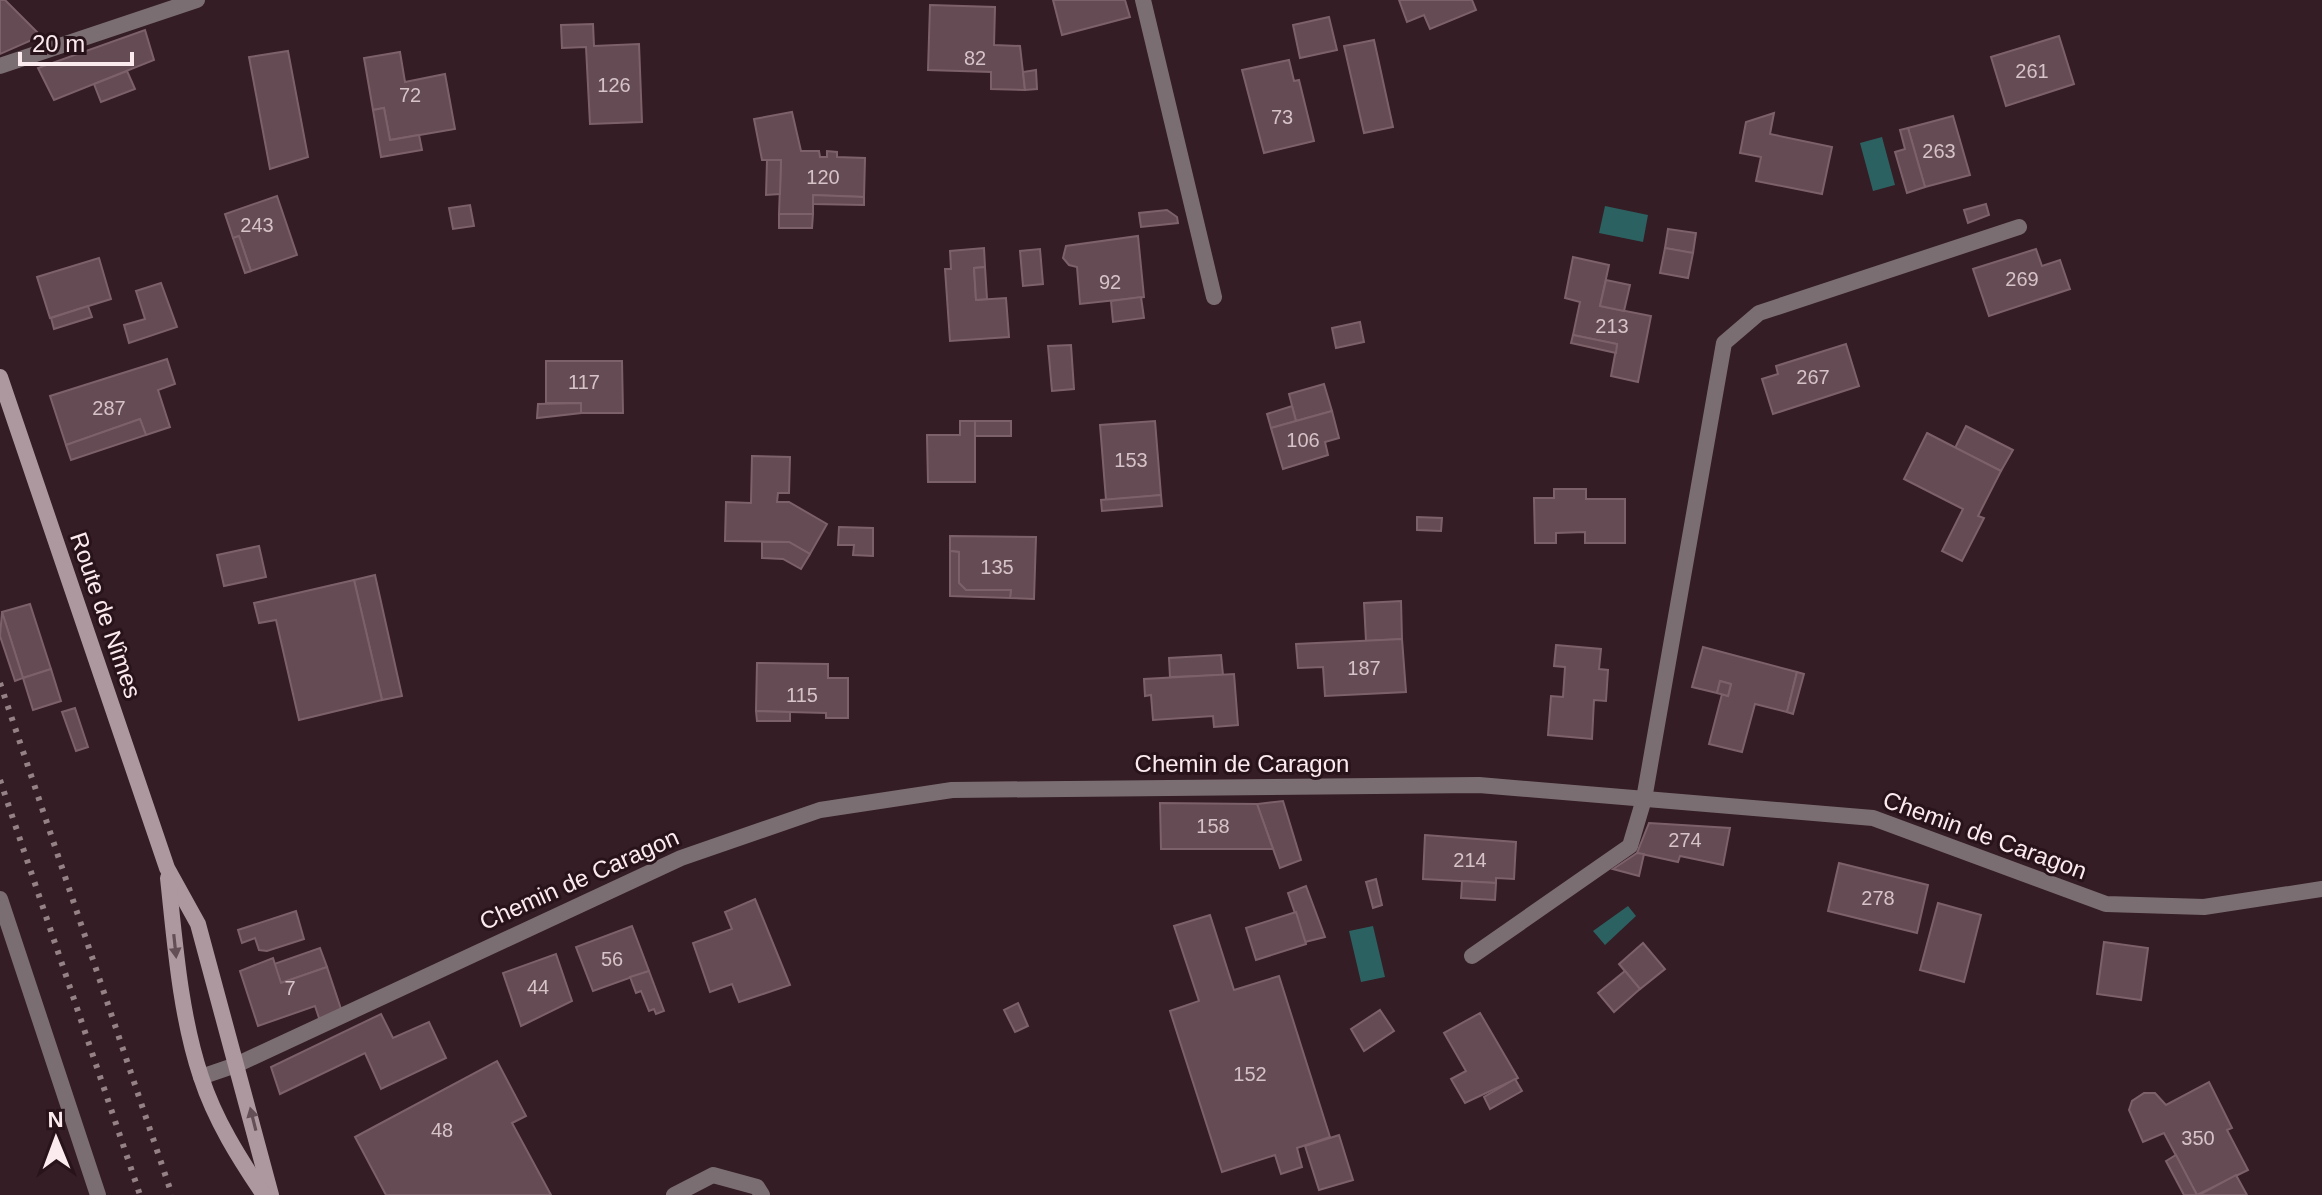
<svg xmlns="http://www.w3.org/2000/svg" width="2322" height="1195" font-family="Helvetica,sans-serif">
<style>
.water{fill:#2c6162}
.building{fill:#654b53;stroke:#7d616a;stroke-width:2}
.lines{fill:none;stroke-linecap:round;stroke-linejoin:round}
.service{stroke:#7b6e72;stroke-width:16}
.minor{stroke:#7b6e72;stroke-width:16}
.secondary{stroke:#ac989e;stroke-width:16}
.rail{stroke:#958287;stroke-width:6;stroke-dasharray:4 8;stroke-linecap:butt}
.oneway{fill:#644f56}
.labels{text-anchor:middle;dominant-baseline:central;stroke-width:6;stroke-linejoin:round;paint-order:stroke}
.number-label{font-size:20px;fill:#d6c3c8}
.street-label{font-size:24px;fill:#fbebef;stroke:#29131b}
</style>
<rect width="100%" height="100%" fill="#341d24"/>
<g class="water">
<polygon points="1882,137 1895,185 1873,191 1860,143"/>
<polygon points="1605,206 1648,215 1643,242 1599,233"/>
<polygon points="1628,906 1636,916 1605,945 1593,931"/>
<polygon points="1373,926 1385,977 1361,982 1349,931"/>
</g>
<g class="building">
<polygon points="0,0 5,0 41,36 0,54"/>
<polygon points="1053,0 1125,0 1130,17 1062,35"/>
<polygon points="1399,0 1472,0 1476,10 1430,29 1424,15 1407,22"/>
<polygon points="930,5 995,7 994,45 1020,46 1025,90 991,89 991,72 928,70"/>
<polygon points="1329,17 1337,50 1300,58 1293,25"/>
<polygon points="593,24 594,46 639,44 642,122 590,124 586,47 562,48 561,25"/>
<polygon points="145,30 154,60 54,100 38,68"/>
<polygon points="2059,36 2074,84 2006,106 1991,57"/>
<polygon points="1374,40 1393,127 1364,133 1344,46"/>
<polygon points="288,51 308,157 270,169 249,57"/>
<polygon points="400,52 405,82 445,74 455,129 390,140 384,108 373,110 364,58"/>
<polygon points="1289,60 1294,81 1299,80 1314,141 1264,153 1242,70"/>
<polygon points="1036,70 1037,89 1025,90 1023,72"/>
<polygon points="127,71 135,89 101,102 94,84"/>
<polygon points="384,108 390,140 419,135 422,150 381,157 373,110"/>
<polygon points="792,112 801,151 819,151 820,157 827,157 827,151 837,152 837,157 865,158 864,197 813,195 813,214 779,214 781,160 762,160 754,119"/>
<polygon points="1774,113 1770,134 1832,147 1822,194 1756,181 1761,157 1740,153 1746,122"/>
<polygon points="1953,116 1970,175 1925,187 1908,128"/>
<polygon points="1908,128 1925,187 1907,193 1895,152 1905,149 1900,130"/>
<polygon points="767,160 781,160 780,194 766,195"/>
<polygon points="813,195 864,197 864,205 813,204"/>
<polygon points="277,196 297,255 251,271 239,236 233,238 225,214"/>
<polygon points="1986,204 1989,215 1968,223 1964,210"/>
<polygon points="470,205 474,226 453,229 449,208"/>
<polygon points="1167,210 1177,217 1178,223 1141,227 1139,213"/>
<polygon points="779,214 813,214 812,228 779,228"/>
<polygon points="1668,229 1696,233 1693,253 1665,248"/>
<polygon points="239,236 251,271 245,273 233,238"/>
<polygon points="1138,236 1144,297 1080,304 1077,267 1069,265 1063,258 1066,246"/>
<polygon points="984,248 985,267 974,268 976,300 1006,298 1009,337 950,341 945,269 951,269 950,251"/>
<polygon points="1665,248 1693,253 1688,278 1660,273"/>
<polygon points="1040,249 1043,284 1023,286 1020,251"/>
<polygon points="2036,249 2042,266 2060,260 2070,289 1989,316 1973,269"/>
<polygon points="1573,257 1609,265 1600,306 1651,316 1638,382 1611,376 1617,344 1573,335 1580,302 1565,298"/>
<polygon points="99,258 111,299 50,318 37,277"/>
<polygon points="985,267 987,299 976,300 974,268"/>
<polygon points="1606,280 1630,285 1624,311 1600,306"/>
<polygon points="161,283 177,327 129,343 124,325 145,319 136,291"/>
<polygon points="1141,297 1144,318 1113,322 1111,301"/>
<polygon points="88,306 92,317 54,329 51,318"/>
<polygon points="1360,322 1364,342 1336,348 1332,328"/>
<polygon points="1573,335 1617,344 1616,353 1571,343"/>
<polygon points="1846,344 1859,386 1773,414 1762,379 1778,374 1776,366"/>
<polygon points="1071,345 1074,389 1052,391 1048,346"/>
<polygon points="167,359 175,384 158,390 170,427 146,435 140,419 66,445 50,396"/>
<polygon points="546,361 622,361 623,413 581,413 581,403 546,403"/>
<polygon points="1324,384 1332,411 1296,421 1289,394"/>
<polygon points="581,403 581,413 537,418 538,404"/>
<polygon points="1292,406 1296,421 1271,428 1267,414"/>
<polygon points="1332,411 1339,438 1325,442 1328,455 1283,469 1271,428"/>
<polygon points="140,419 146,435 71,460 66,445"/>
<polygon points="960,421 975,421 975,482 928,482 927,435 960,435"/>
<rect x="975" y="421" width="36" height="15"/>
<polygon points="1155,421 1161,495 1106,500 1100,425"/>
<polygon points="1966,426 2013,450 2001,471 1955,448"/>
<polygon points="1927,433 2001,471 1978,516 1984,518 1962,561 1942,551 1963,509 1904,479"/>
<polygon points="752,456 790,457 789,493 778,493 777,502 789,502 827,524 810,554 789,542 725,541 726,502 751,503"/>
<polygon points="1554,489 1586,489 1586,499 1625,499 1625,543 1585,543 1585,532 1556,533 1556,543 1535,543 1534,498 1554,498"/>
<polygon points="1161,495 1162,506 1102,511 1101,500"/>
<polygon points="1417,517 1442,518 1441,531 1417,530"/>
<polygon points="839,527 873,528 873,556 853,555 854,545 838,545"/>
<polygon points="950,536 1036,537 1034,599 1010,598 1011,590 966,590 959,583 959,552 950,551"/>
<polygon points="762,542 789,542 810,554 801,569 783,559 762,558"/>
<polygon points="259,546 266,577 224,586 217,555"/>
<polygon points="950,551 959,552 959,583 966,590 1011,590 1010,598 950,596"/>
<polygon points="375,575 402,696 382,700 354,580"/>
<polygon points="354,580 382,700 299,720 276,620 259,623 254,603"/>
<polygon points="1401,601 1402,639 1366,641 1364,603"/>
<polygon points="30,604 51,669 23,678 2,612"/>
<polygon points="2,612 23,678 15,681 0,636"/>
<polygon points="1402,639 1406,692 1325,696 1323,667 1298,668 1296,644"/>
<polygon points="1556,645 1601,649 1599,669 1608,670 1606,701 1594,700 1592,739 1548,735 1551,696 1563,697 1565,667 1554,666"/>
<polygon points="1703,647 1797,672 1787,712 1755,704 1742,752 1709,744 1722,694 1728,696 1731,684 1720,681 1717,693 1692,687"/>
<polygon points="1221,655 1223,675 1170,677 1169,658"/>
<polygon points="757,663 828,664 828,678 848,678 848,718 826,718 826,713 756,711"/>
<polygon points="51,669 61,701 33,710 23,678"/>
<polygon points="1797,672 1804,674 1793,714 1787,712"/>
<polygon points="1234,674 1238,725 1214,727 1213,716 1153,720 1151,695 1145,696 1144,679"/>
<polygon points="1720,681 1731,684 1728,696 1717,693"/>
<polygon points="75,708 88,747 76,751 62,712"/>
<polygon points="756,711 790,712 790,721 757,721"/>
<polygon points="1283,801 1301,860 1280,868 1257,804"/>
<polygon points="1160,803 1257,804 1273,849 1161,849"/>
<polygon points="1649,823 1730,828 1723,865 1680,856 1678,862 1637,853"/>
<polygon points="1425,835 1516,842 1514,879 1496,878 1496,883 1423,879"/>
<polygon points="1637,853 1644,854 1639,876 1613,869"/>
<polygon points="1839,863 1928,885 1917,933 1828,911"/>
<polygon points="1376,879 1382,905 1373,908 1366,882"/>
<polygon points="1462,881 1496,883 1495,900 1461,898"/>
<polygon points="1306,886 1325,937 1305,942 1288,893"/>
<polygon points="755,899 790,985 739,1002 732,984 710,992 693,943 732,929 725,912"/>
<polygon points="1938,903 1981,915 1964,982 1920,970"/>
<polygon points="296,911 304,939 267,951 259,950 255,938 242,943 238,930"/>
<polygon points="1296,912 1306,944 1256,960 1246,928"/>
<polygon points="1210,915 1234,990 1279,976 1330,1137 1297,1148 1302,1167 1281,1174 1275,1155 1222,1172 1170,1011 1199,1001 1174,926"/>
<polygon points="632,926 649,971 593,991 576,947"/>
<polygon points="2104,942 2148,948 2141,1000 2097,994"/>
<polygon points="1643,943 1665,969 1640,989 1619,964"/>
<polygon points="320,948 327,967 281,983 274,964"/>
<polygon points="556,954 572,1001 521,1026 503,973"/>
<polygon points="273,958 281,983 327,967 342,1012 320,1021 315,1006 258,1026 240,971"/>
<polygon points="649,971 664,1011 656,1014 654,1009 649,1011 641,991 636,993 630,977"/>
<polygon points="1625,971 1640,989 1614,1012 1598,993"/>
<polygon points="1018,1003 1028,1026 1015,1032 1004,1010"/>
<polygon points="1380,1010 1394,1031 1364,1051 1351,1029"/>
<polygon points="1480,1013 1518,1078 1465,1103 1451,1079 1466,1071 1444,1033"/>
<polygon points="381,1014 393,1038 429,1022 446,1058 381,1089 365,1053 280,1094 271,1067"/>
<polygon points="497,1061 526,1116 512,1123 551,1195 386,1195 355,1137"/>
<polygon points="1515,1079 1522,1091 1490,1109 1484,1097"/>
<polygon points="2209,1082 2232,1128 2227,1130 2248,1170 2197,1195 2164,1133 2143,1142 2129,1110 2132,1101 2144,1093 2155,1093 2166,1105"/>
<polygon points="1339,1135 1353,1180 1319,1190 1305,1146"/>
<polygon points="2176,1155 2197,1195 2184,1195 2166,1161"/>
<polygon points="2236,1175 2247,1195 2199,1195"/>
</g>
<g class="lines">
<polyline class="service" points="674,1195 713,1175 757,1187 762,1195"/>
<g class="minor">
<polyline points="1143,0 1214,297"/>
<polyline points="0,66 197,0"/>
<polyline points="0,899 98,1195"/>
<polyline points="1472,956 1630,846 1644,799 1724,343 1759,313 2019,227"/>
<polyline points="201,1077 236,1065 681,858 820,810 952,790 1479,785 1873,818 2106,904 2204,907 2322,889"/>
</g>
<g class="secondary">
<polyline points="0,377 167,868 198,924 271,1195"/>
<path d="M 168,878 C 175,943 180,1014 201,1077 C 215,1120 239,1158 264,1195"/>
</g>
<g class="rail">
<polyline points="0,683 172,1195"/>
<polyline points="0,780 140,1195"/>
</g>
</g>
<defs><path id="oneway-solid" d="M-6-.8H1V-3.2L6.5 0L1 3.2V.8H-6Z" transform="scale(2)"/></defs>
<g class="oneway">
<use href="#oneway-solid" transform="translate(175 946) rotate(84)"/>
<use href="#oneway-solid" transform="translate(253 1119) rotate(-104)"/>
</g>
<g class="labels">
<g class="number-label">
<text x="975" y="58">82</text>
<text x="2032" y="71">261</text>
<text x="614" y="85">126</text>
<text x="410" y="95">72</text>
<text x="1282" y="117">73</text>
<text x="1939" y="151">263</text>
<text x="823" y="177">120</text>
<text x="257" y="225">243</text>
<text x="2022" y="279">269</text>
<text x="1110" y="282">92</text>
<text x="1612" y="326">213</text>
<text x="1813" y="377">267</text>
<text x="584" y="382">117</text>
<text x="109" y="408">287</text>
<text x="1303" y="440">106</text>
<text x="1131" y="460">153</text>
<text x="997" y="567">135</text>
<text x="1364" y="668">187</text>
<text x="802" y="695">115</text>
<text x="1213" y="826">158</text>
<text x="1685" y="840">274</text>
<text x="1470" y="860">214</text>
<text x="1878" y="898">278</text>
<text x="612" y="959">56</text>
<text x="538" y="987">44</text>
<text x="290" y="988">7</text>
<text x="1250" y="1074">152</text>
<text x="442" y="1130">48</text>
<text x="2198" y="1138">350</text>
</g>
<g class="street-label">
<text transform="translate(106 615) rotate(71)">Route de Nîmes</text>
<text x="1242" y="763">Chemin de Caragon</text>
<text transform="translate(1985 835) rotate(20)">Chemin de Caragon</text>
<text transform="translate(579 879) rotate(-24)">Chemin de Caragon</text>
</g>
</g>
<g transform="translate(56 1139) rotate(359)" stroke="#29131b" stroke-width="6" paint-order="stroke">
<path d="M0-6L14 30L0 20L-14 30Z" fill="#fbebef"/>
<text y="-12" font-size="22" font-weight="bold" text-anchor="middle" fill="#fbebef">N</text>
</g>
<path d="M20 52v12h112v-12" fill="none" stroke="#fbebef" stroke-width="4"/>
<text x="32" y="52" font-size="24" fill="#fbebef" stroke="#29131b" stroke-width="6" paint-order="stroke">20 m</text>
</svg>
